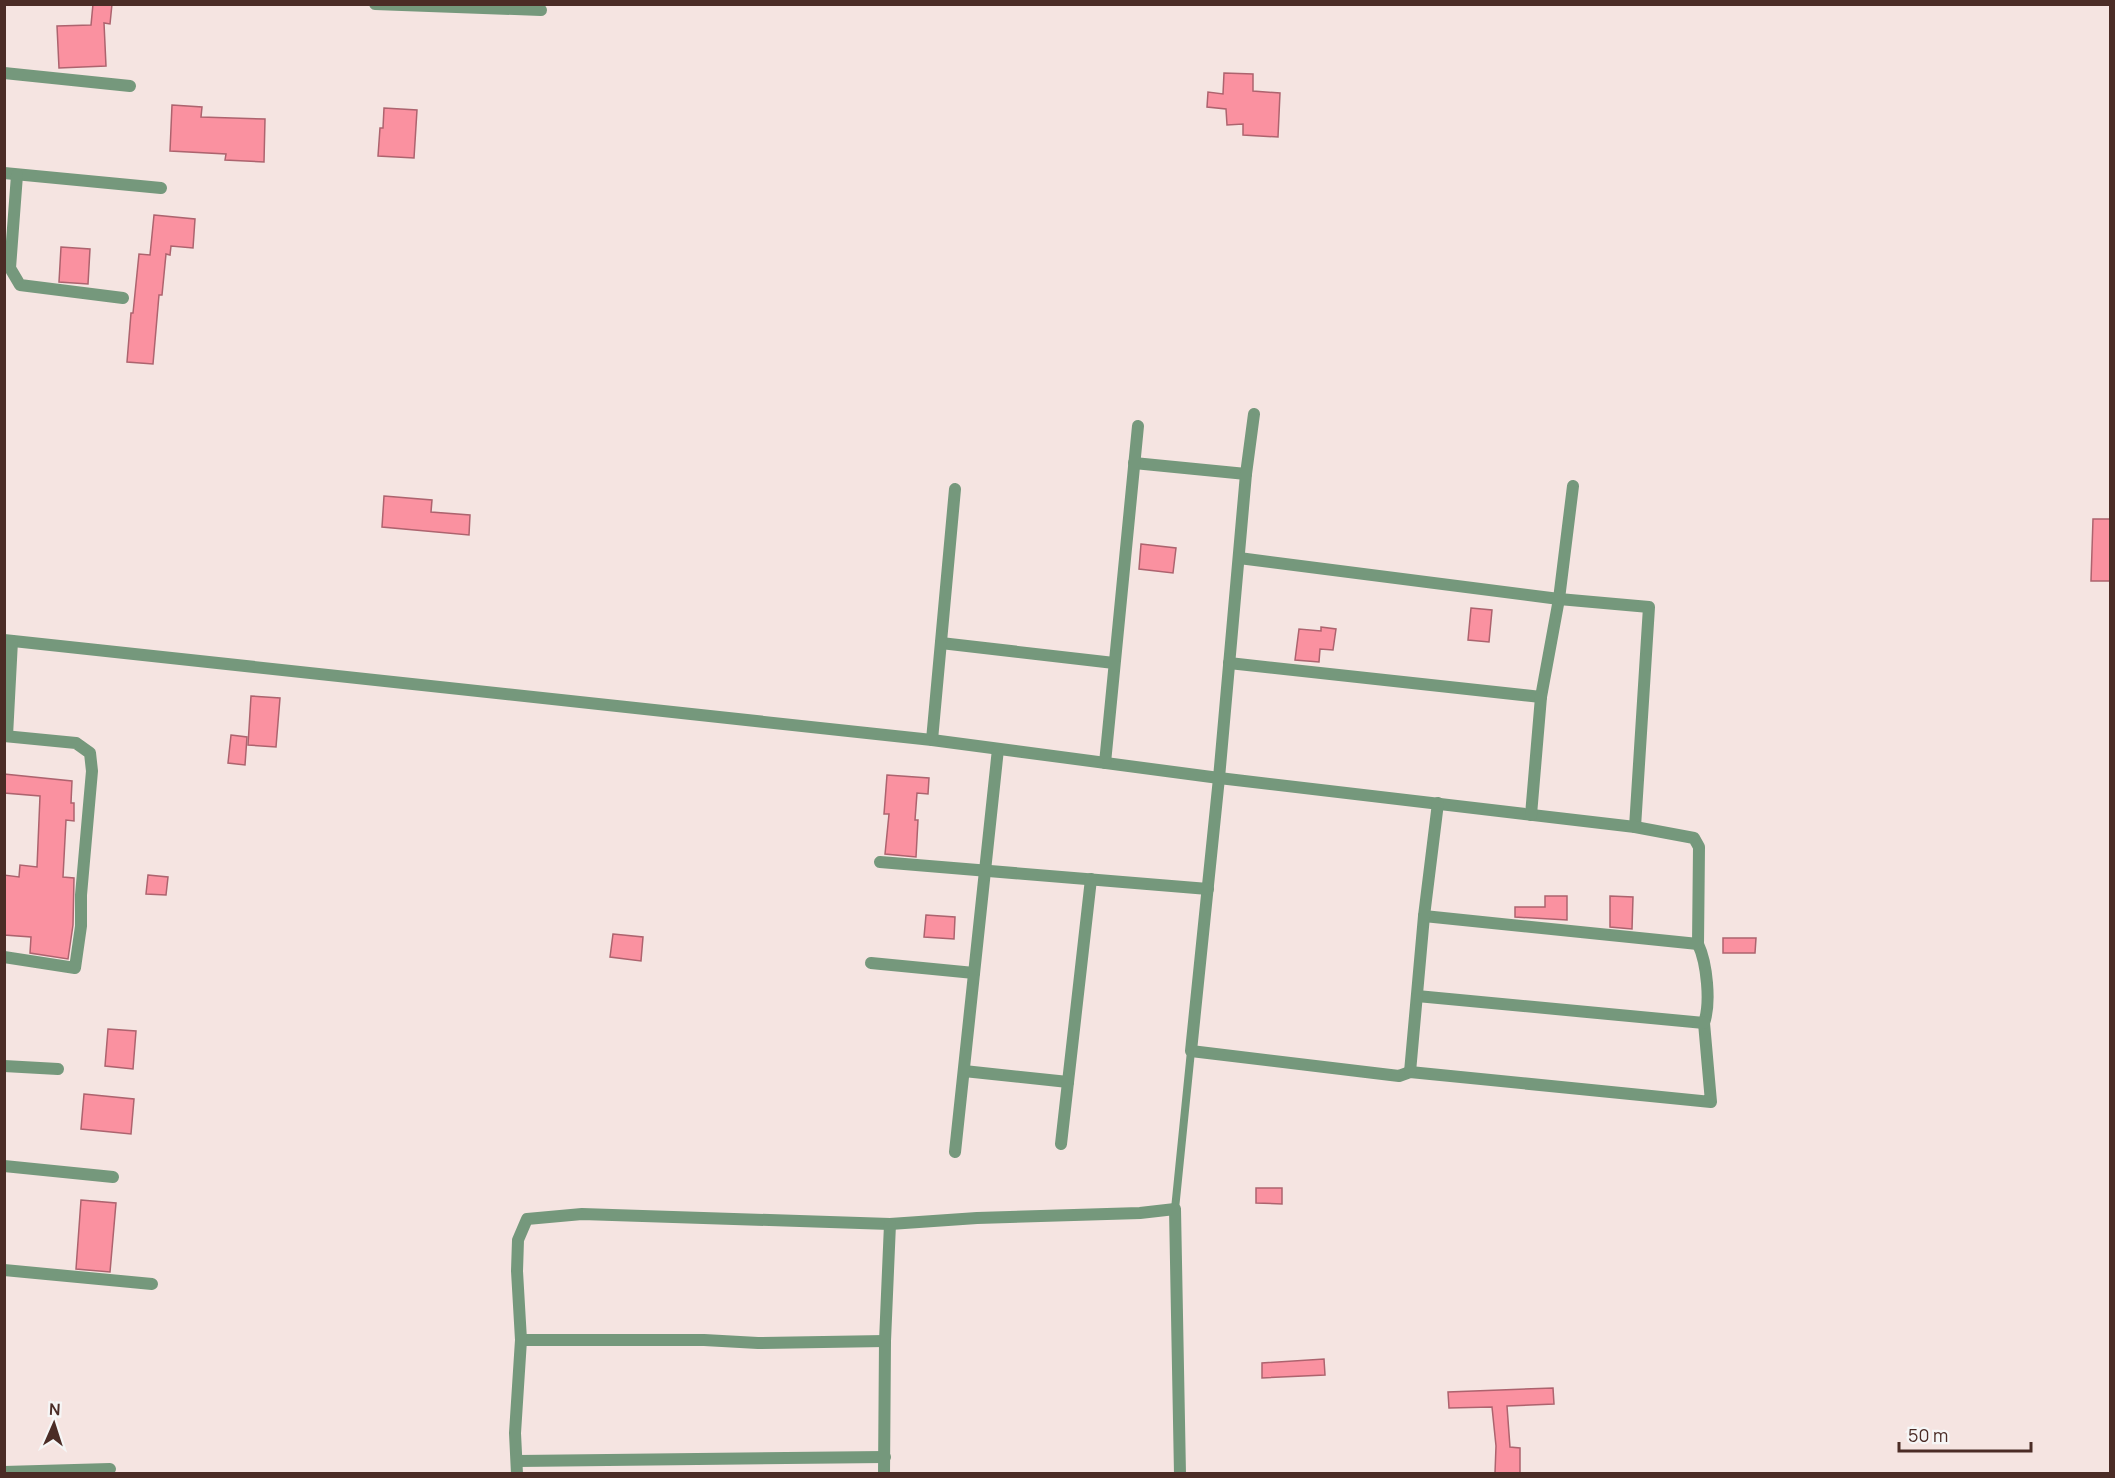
<svg xmlns="http://www.w3.org/2000/svg" width="2115" height="1478" font-family="Manrope,sans-serif">
<style>
.building{fill:#fa91a0;stroke:#ad636e;stroke-width:1.5}
.lines{fill:none;stroke-linecap:round;stroke-linejoin:round}
.service{stroke:#75987c;stroke-width:8}
.minor{stroke:#75987c;stroke-width:12}
</style>
<rect width="100%" height="100%" fill="#f5e4e1"/>
<g class="building">
<polygon points="93,4 112,4 110,24 104,23 106,66 59,68 57,26 91,25"/>
<polygon points="1224,73 1253,74 1253,91 1280,93 1278,137 1243,135 1243,124 1227,125 1226,109 1207,107 1208,92 1223,94"/>
<polygon points="172,105 202,107 201,117 265,119 264,162 225,160 226,154 170,151"/>
<polygon points="384,108 417,110 414,158 378,156 380,128 383,128"/>
<polygon points="154,215 195,219 193,248 171,246 170,255 166,254 162,295 159,295 153,364 127,362 131,313 133,313 139,254 150,255"/>
<polygon points="61,247 90,249 88,284 59,282"/>
<polygon points="384,496 432,500 431,512 470,515 469,535 382,527"/>
<polygon points="2093,519 2110,519 2110,581 2091,581"/>
<polygon points="1141,544 1176,548 1173,573 1139,569"/>
<polygon points="1471,608 1492,610 1489,642 1468,640"/>
<polygon points="1321,627 1336,629 1333,650 1320,649 1319,662 1295,660 1299,629 1321,631"/>
<polygon points="251,696 280,698 276,747 248,745"/>
<polygon points="231,735 247,737 245,765 228,763"/>
<polygon points="4,774 72,781 71,803 74,803 74,821 66,820 63,877 74,878 73,925 68,959 30,953 31,937 4,935 4,875 19,877 20,865 37,867 40,796 4,793"/>
<polygon points="887,775 929,778 928,794 917,793 915,820 918,820 916,857 885,854 889,814 884,814"/>
<polygon points="148,875 168,877 166,895 146,894"/>
<polygon points="1545,896 1567,896 1567,920 1515,917 1515,907 1545,907"/>
<polygon points="1610,896 1633,897 1632,929 1610,927"/>
<polygon points="926,915 955,917 954,939 924,937"/>
<polygon points="613,934 643,937 641,961 610,957"/>
<polygon points="1723,938 1756,938 1755,953 1723,953"/>
<polygon points="108,1029 136,1031 133,1069 105,1066"/>
<polygon points="84,1094 134,1099 131,1134 81,1129"/>
<polygon points="1256,1188 1282,1188 1282,1204 1256,1203"/>
<polygon points="81,1200 116,1203 110,1272 76,1269"/>
<polygon points="1324,1359 1325,1375 1262,1378 1262,1363"/>
<polygon points="1553,1388 1554,1404 1507,1406 1510,1447 1520,1448 1520,1473 1495,1473 1496,1446 1492,1407 1449,1408 1448,1392"/>
</g>
<g class="lines">
<polyline class="service" points="1175,1209 1191,1051"/>
<g class="minor">
<polyline points="375,4 541,10"/>
<polyline points="4,73 130,86"/>
<polyline points="4,173 161,188"/>
<polyline points="17,175 10,268 20,285 123,298"/>
<polyline points="1134,463 1246,474"/>
<polyline points="1239,558 1559,599 1649,607 1635,827"/>
<path d="M 4,640 L 932,740 L 1219,778 L 1191,1051 L 1399,1076 L 1410,1072 L 1711,1102 L 1704,1023 C 1711,1003 1707,963 1698,944 L 1699,847 L 1694,838 L 1635,827 L 1219,778 L 1246,474 L 1254,414"/>
<polyline points="941,643 1114,663"/>
<polyline points="1229,663 1541,697"/>
<polyline points="4,736 76,743 90,753 92,771 81,895 81,926 75,968 4,957"/>
<polyline points="7,736 12,641"/>
<polyline points="932,740 955,489"/>
<polyline points="1105,763 1138,426"/>
<polyline points="1531,815 1541,697 1559,599 1573,486"/>
<polyline points="880,862 1208,889"/>
<polyline points="1424,916 1698,944"/>
<polyline points="871,963 974,973"/>
<polyline points="1417,996 1704,1023"/>
<polyline points="4,1066 58,1069"/>
<polyline points="964,1071 1068,1082"/>
<polyline points="1410,1072 1424,916 1438,803"/>
<polyline points="1061,1144 1091,879"/>
<polyline points="955,1152 998,749"/>
<polyline points="4,1166 113,1177"/>
<polyline points="4,1270 152,1284"/>
<polyline points="521,1340 704,1340 758,1343 885,1341"/>
<polyline points="518,1461 885,1457"/>
<polyline points="4,1472 110,1469"/>
<polyline points="517,1474 515,1433 521,1340 517,1271 518,1240 527,1219 582,1214 890,1224 977,1218 1140,1213 1175,1209 1180,1474"/>
<polyline points="884,1474 885,1341 890,1224"/>
</g>
</g>
<rect width="2115" height="1478" fill="none" stroke="#4b2c26" stroke-width="12"/>
<g transform="translate(54 1424) rotate(3)" stroke="#f6f6f6" stroke-width="4.5" paint-order="stroke">
<path d="M0-4.5L10 22L0 15L-10 22Z" fill="#4b2c26"/>
<text y="-9" font-size="16" font-weight="bold" text-anchor="middle" fill="#4b2c26">N</text>
</g>
<path d="M1899 1442v9h132v-9" fill="none" stroke="#4b2c26" stroke-width="3"/>
<text x="1908" y="1442" font-size="18" fill="#4b2c26" stroke="#f6f6f6" stroke-width="4.5" paint-order="stroke">50 m</text>
</svg>
